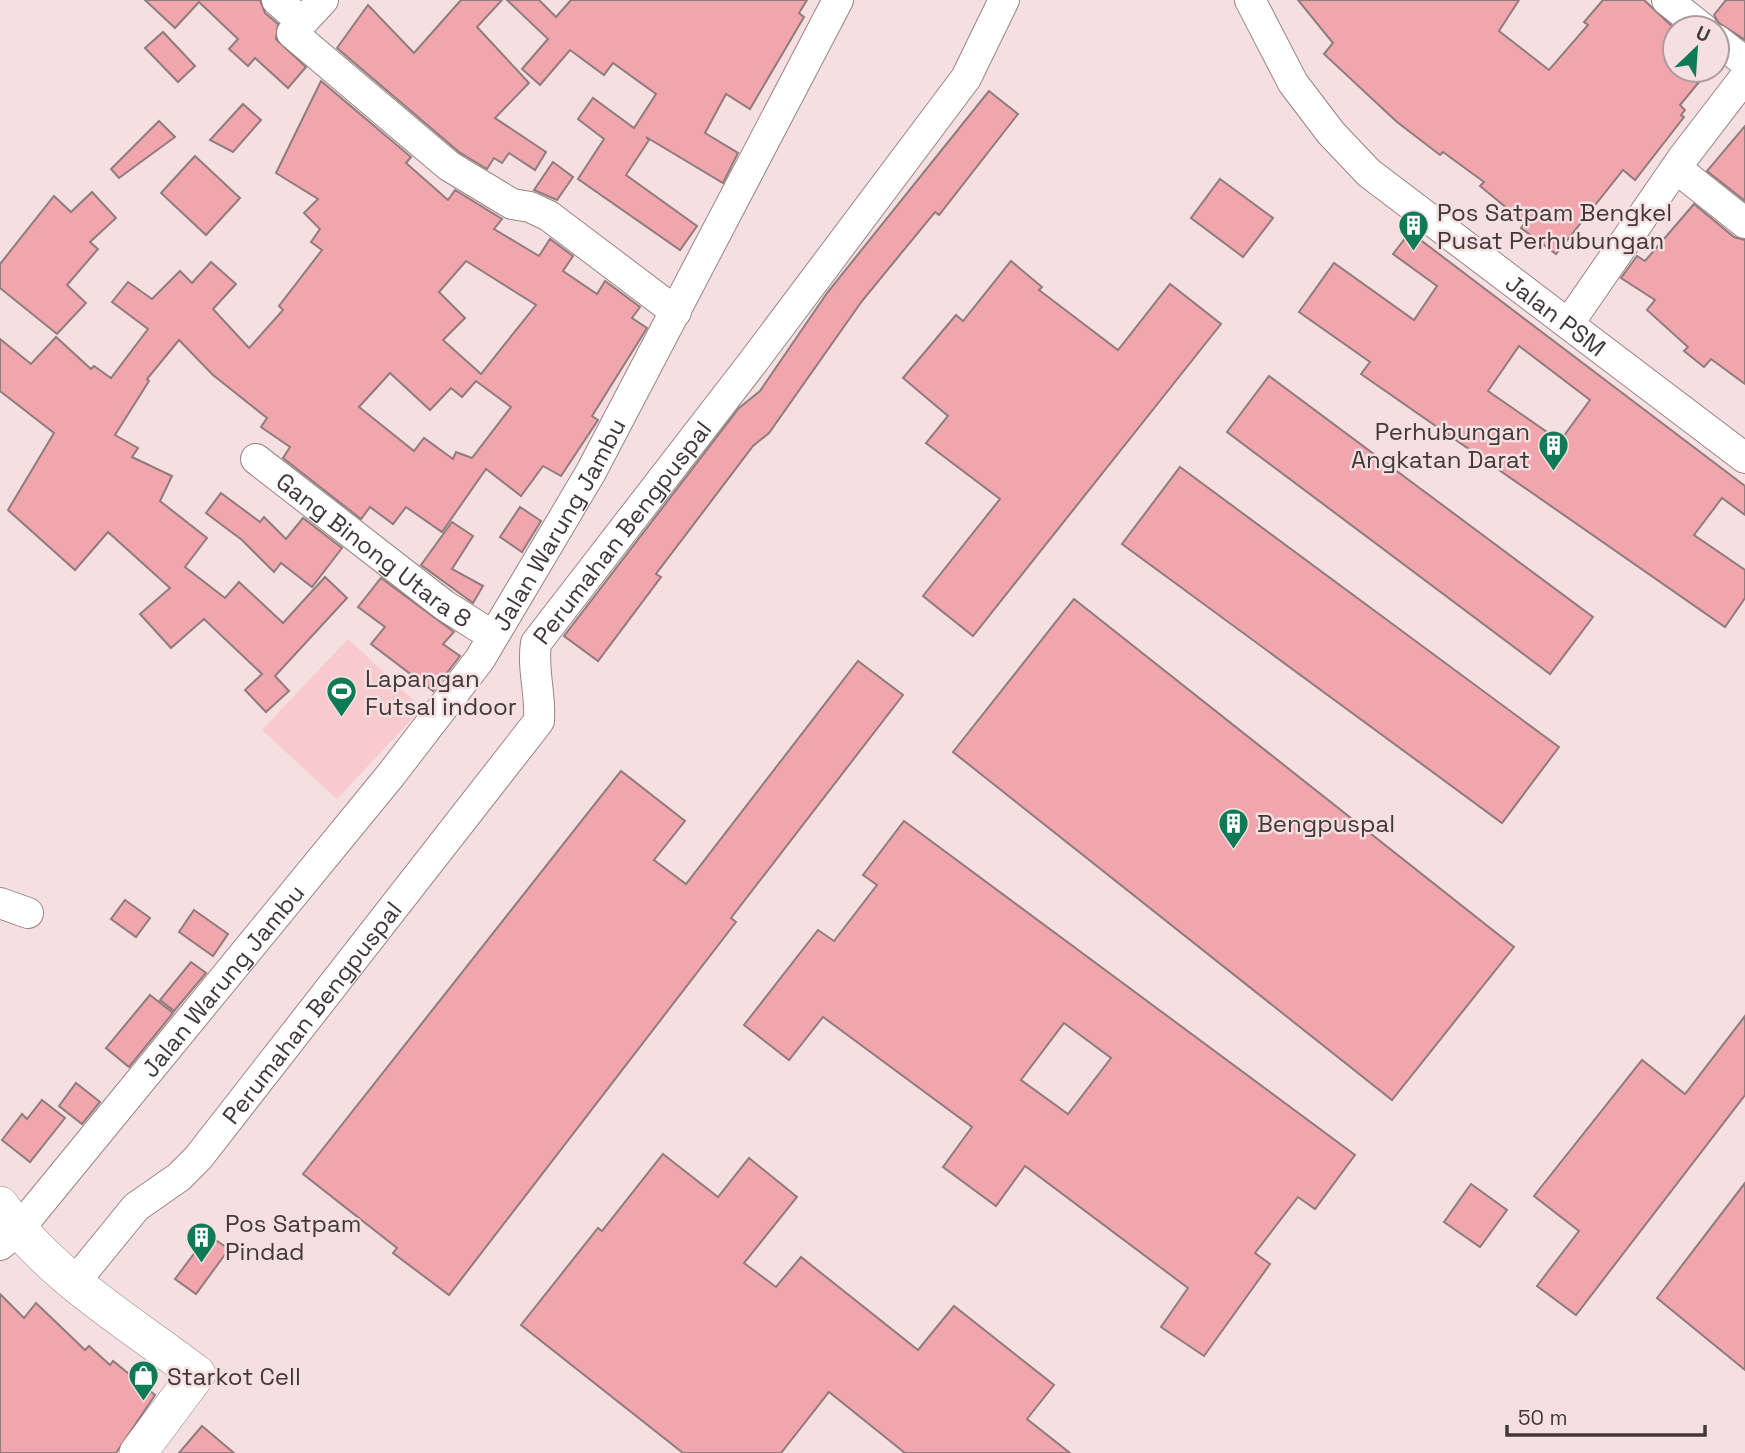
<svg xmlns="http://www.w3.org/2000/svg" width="1745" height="1453" font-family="'Space Grotesk',sans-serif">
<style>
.green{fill:#f8c9cd}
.building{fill:#f1a5ac;stroke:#8f7c7d;stroke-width:2;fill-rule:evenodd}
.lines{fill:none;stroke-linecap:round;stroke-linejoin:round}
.minor-casing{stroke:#988485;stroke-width:32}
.tertiary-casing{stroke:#988485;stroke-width:38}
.minor{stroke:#fff;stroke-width:30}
.tertiary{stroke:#fff;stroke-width:37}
.labels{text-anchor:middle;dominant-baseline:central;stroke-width:5;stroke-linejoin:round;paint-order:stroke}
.poi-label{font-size:24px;fill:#413839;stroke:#f5dfe0;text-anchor:start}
.street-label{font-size:24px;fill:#413839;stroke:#f5dfe0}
</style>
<rect width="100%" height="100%" fill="#f5dfe0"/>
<polygon class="green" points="348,639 422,708 337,799 262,730"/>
<g class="building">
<polygon points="145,0 260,0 265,13 278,24 276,39 306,67 288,88 255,58 248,66 229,49 238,39 199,2 175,28"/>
<polygon points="461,0 502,0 477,27 529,83 495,118 546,152 535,170 509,153 502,163 494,158 487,169 459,152 337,48 368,5 414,53"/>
<polygon points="507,0 539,0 556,17 571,0 807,0 799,13 804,17 750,109 726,94 705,133 738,153 723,183 646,137 649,140 626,175 697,226 680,250 578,179 604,139 578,119 593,98 634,128 656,94 613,63 604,75 570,50 540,85 522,69 548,39"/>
<polygon points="1298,0 1519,0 1499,31 1549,70 1588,25 1584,22 1603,0 1644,0 1675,29 1675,70 1709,70 1680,105 1685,110 1681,115 1684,117 1635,180 1623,170 1556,254 1521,228 1525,223 1480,186 1484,182 1443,152 1440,155 1397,122 1324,54 1333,43"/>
<polygon points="1726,0 1745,0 1745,40 1719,23 1714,15"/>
<polygon points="163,32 195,66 178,82 145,48"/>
<path d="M 321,81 L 411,157 L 406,163 L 448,200 L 455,190 L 502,219 L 494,229 L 539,256 L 550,239 L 573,256 L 563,271 L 597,294 L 605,281 L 640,307 L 632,318 L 647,328 L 592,416 L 598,420 L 561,476 L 543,466 L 521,496 L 486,469 L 442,532 L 406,507 L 393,524 L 370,507 L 361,519 L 283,458 L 290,447 L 261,427 L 267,418 L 213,375 L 179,340 L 147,379 L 149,381 L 115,435 L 138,448 L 132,457 L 172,476 L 160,501 L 207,538 L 185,567 L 225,598 L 239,582 L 283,623 L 325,577 L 347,598 L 275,676 L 289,691 L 266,712 L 245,690 L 262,674 L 204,619 L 171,648 L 140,614 L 170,588 L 108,532 L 75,570 L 8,510 L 54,433 L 0,391 L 0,339 L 31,364 L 56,337 L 91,369 L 94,366 L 111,378 L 148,329 L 112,302 L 128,282 L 152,299 L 180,271 L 192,283 L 211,262 L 236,284 L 213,309 L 249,348 L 283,310 L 279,306 L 322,250 L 311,242 L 320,229 L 304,213 L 318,199 L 276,173 ZM 466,261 L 536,305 L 481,374 L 443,340 L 465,318 L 439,292 ZM 390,373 L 430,410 L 451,388 L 462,397 L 476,381 L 511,407 L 472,458 L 456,452 L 453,459 L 424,438 L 414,451 L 359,407 Z"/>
<polygon points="989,91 1018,114 939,215 935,212 862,301 769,433 753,446 656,574 661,577 598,661 564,636 739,408 760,391 827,293"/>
<polygon points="243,104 261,120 233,152 210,140"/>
<polygon points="159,121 175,137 119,178 111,169"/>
<polygon points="1745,126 1745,201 1707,171"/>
<polygon points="195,156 240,198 206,235 161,193"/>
<polygon points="553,162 573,177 557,200 534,190"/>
<polygon points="1220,179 1273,218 1243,257 1191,218"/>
<polygon points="92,192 116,218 90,242 98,249 67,285 86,303 57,334 0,288 0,264 54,196 71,212"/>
<polygon points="1694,204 1734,237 1745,240 1745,384 1711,359 1704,367 1684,351 1688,347 1647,310 1655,300 1621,278 1637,256 1645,261"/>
<path d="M 1410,232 L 1745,486 L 1745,515 L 1722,498 L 1694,535 L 1745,570 L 1745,598 L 1725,627 L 1361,374 L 1370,362 L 1299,312 L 1334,263 L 1414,320 L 1437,286 L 1393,254 ZM 1519,346 L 1590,400 L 1560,441 L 1488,391 Z"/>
<polygon points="1011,261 1042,287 1039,290 1118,350 1170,284 1221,324 973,636 923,596 1000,499 926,443 948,416 903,378 956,315 963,321"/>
<polygon points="1269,376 1593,617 1550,674 1227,432"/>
<polygon points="1180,467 1559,747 1502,823 1122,544"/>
<polygon points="221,493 260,522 264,517 286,539 303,518 342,548 312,587 281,563 274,572 242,540 206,513"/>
<polygon points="520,507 541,521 522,552 500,537"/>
<polygon points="452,522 473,536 452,569 483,586 473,603 421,565"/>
<polygon points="381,578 454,632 443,644 460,656 433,691 371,644 385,627 358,607"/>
<polygon points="1074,599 1514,947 1392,1100 953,752"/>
<polygon points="858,661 903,695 731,918 736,922 449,1295 393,1253 397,1248 303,1174 621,771 685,821 654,860 686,884"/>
<path d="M 904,821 L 1355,1155 L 1315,1209 L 1298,1197 L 1255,1253 L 1270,1264 L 1204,1356 L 1161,1327 L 1188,1288 L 1025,1166 L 996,1206 L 943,1167 L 972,1127 L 823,1017 L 789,1060 L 744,1025 L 818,930 L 834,941 L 877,885 L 863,875 ZM 1064,1023 L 1111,1058 L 1068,1114 L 1021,1080 Z"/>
<polygon points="125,900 150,918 136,937 111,919"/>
<polygon points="194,910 228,934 213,956 179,932"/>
<polygon points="191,962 206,973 174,1011 160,1000"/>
<polygon points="150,995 173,1013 129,1067 106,1048"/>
<polygon points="1745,1016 1745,1095 1576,1315 1537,1286 1579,1231 1534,1196 1642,1060 1685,1094"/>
<polygon points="76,1083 100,1102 82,1124 59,1106"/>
<polygon points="42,1100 65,1118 30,1162 2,1140 22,1114 27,1119"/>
<polygon points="663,1154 718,1197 749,1158 797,1197 744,1263 776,1287 801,1257 918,1350 954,1306 1054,1385 1027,1419 1070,1453 905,1453 829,1392 781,1453 683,1453 521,1325 598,1228 602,1231"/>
<polygon points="1745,1183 1745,1370 1657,1298"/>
<polygon points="1471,1184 1507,1210 1480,1247 1444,1222"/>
<polygon points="208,1235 229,1249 196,1294 175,1279"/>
<polygon points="0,1294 24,1318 36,1303 85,1350 89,1346 110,1365 113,1361 155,1395 116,1453 0,1453"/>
<polygon points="202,1426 234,1453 179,1453"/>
</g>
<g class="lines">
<defs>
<g id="minor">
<polyline points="277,0 302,22"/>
<polyline points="323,0 292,33 449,166 512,204 530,207 549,216 676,312"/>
<path id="s1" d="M 1250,0 L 1293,83 L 1331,133 L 1369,173 L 1745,458"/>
<polyline points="1667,0 1702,28"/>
<polyline points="1717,40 1745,62"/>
<polyline points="1676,168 1745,223"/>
<polyline points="1569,323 1682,159 1745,77"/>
<path id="s2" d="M 256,459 L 444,605 L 493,636"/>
<polyline points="0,903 28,913"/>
<path id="s3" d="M 0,1245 L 18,1230 L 390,776 L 480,659 L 591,472 L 838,0"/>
<path id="s4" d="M 74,1283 L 136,1207 L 179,1177 L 198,1158 L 539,721 C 541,694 532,669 536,643 L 753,362 L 966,78 L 1004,0"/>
</g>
<path id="tertiary" d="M 0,1205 C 50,1276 129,1322 197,1374 L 138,1453"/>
</defs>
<use href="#minor" class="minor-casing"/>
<use href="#tertiary" class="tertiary-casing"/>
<use href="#minor" class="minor"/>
<use href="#tertiary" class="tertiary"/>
</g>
<defs>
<symbol id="building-pin" viewBox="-11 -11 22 30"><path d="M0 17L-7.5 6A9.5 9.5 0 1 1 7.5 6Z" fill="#0e7b56" stroke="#f5dfe0"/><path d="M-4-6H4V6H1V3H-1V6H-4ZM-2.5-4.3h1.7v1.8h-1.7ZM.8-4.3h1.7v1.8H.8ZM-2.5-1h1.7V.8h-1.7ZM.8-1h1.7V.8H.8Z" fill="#fff"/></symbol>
<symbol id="stadium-pin" viewBox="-11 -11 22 30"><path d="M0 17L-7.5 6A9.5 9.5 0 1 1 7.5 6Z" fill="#0e7b56" stroke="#f5dfe0"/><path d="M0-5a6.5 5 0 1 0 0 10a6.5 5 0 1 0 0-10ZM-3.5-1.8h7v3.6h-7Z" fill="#fff"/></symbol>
<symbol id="shop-pin" viewBox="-11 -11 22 30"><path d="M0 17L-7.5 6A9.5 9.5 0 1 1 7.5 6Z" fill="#0e7b56" stroke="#f5dfe0"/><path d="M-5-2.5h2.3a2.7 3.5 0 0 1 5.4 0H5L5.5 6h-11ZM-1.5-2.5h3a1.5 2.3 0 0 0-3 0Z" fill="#fff"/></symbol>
</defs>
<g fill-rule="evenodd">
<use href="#building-pin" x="1396" y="208" width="35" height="47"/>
<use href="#building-pin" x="1536" y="428" width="35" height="47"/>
<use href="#stadium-pin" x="324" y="674" width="35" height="47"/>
<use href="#building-pin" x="1216" y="806" width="35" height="47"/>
<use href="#building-pin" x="184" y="1220" width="35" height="47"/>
<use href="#shop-pin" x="126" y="1358" width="35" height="47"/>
</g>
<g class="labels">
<g class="poi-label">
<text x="1437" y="212">Pos Satpam Bengkel<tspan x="1437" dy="28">Pusat Perhubungan</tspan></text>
<text x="1530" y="431" text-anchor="end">Perhubungan<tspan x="1530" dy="28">Angkatan Darat</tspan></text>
<text x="365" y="678">Lapangan<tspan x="365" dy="28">Futsal indoor</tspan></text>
<text x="1257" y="823">Bengpuspal</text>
<text x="225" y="1223">Pos Satpam<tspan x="225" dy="28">Pindad</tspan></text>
<text x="167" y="1376">Starkot Cell</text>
</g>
<g class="street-label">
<text stroke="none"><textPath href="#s1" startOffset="446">Jalan PSM</textPath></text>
<text stroke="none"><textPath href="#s3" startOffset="914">Jalan Warung Jambu</textPath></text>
<text stroke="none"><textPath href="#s4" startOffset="950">Perumahan Bengpuspal</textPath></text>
<text stroke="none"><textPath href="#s2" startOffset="149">Gang Binong Utara 8</textPath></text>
<text stroke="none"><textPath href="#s3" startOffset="346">Jalan Warung Jambu</textPath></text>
<text stroke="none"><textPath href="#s4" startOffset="362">Perumahan Bengpuspal</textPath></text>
</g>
</g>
<g transform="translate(1696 49) rotate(25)"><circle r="33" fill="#f5dfe0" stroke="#ad9c9d" stroke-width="2"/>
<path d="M0-5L12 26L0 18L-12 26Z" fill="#0e7b56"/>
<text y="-10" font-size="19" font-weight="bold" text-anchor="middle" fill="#413839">U</text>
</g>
<path d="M1507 1425v10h198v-10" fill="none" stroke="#413839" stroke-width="3.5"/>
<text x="1518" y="1425" font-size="21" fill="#413839" stroke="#f5dfe0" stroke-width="5" paint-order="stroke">50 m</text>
</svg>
